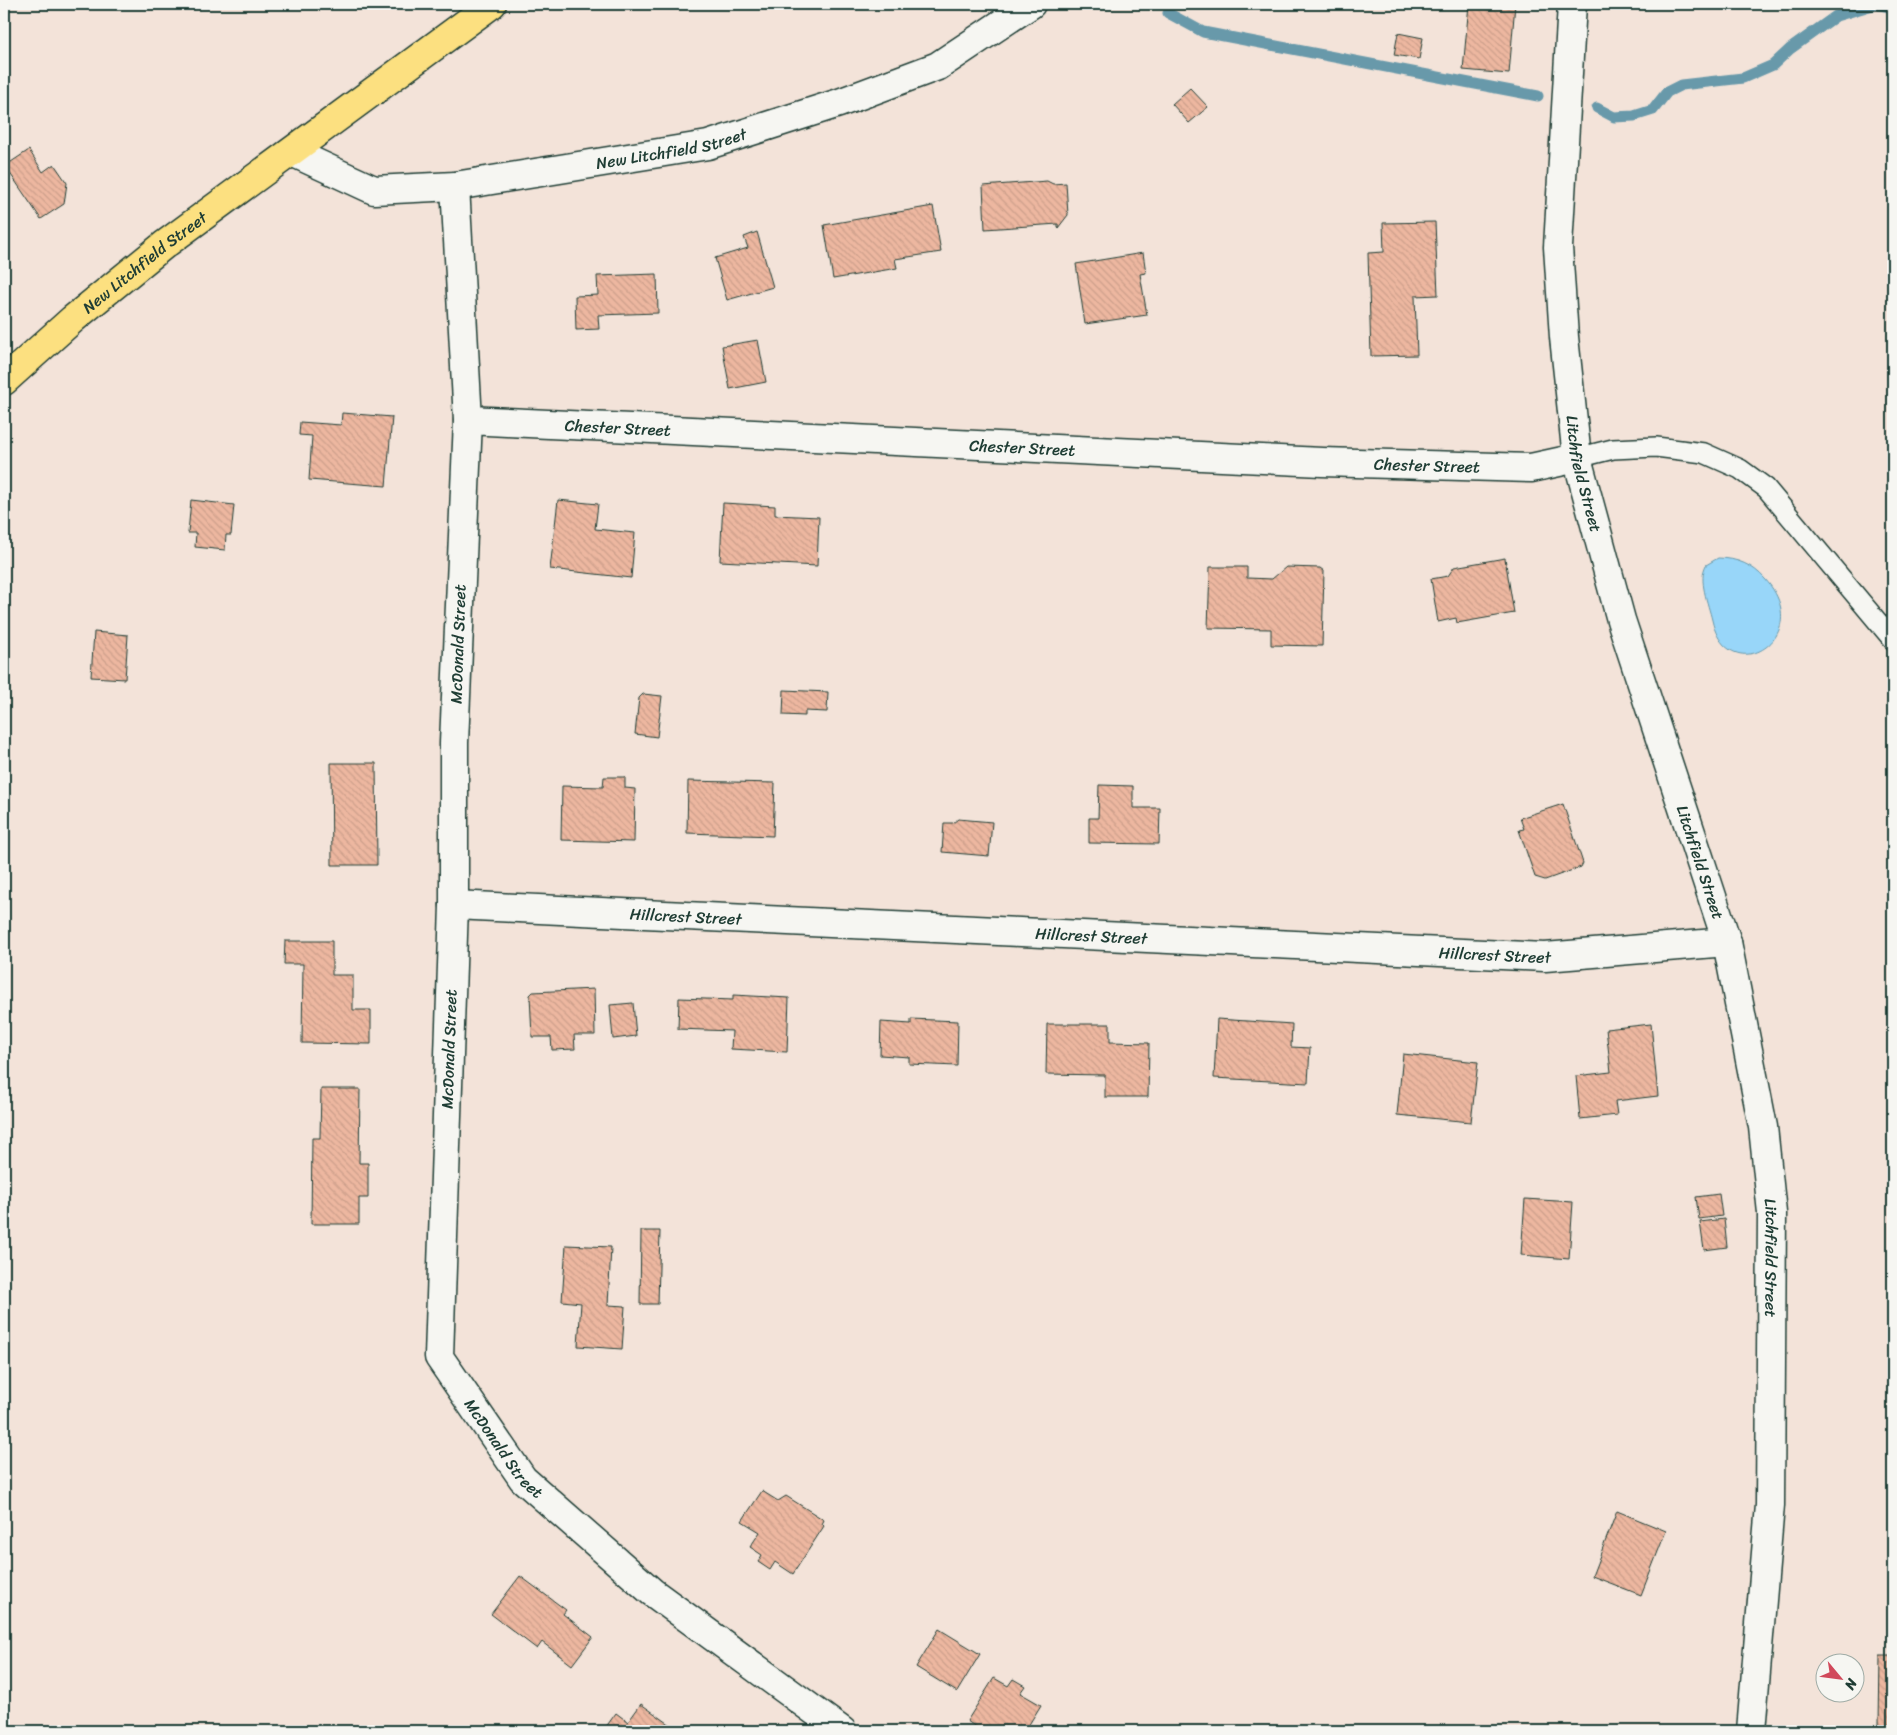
<svg xmlns="http://www.w3.org/2000/svg" width="1897" height="1735" font-family="Sriracha,sans-serif">
<style>
.water{fill:#98d6f9;stroke:#6899aa}
.lines{fill:none;stroke-linecap:round;stroke-linejoin:round}
.stream{stroke:#6899aa;stroke-width:11}
.building{fill:url(#building-back-hatch);stroke:#1f3d34}
.lane-casing{stroke:#1f3d34;stroke-width:22}
.street-casing{stroke:#1f3d34;stroke-width:31}
.secondary-casing{stroke:#1f3d34;stroke-width:31}
.highway-casing{stroke:#1f3d34;stroke-width:31}
.lane{stroke:#f6f6f2;stroke-width:19}
.street{stroke:#f6f6f2;stroke-width:28}
.secondary{stroke:#f6f6f2;stroke-width:28}
.highway{stroke:#fce080;stroke-width:28}
.labels{text-anchor:middle;dominant-baseline:central;stroke-width:5;stroke-linejoin:round;paint-order:stroke}
.street-label{font-size:16px;fill:#1f3d34;stroke:#f6f6f2}
</style>
<defs>
<pattern id="building-back-hatch" width="6" height="6" patternUnits="userSpaceOnUse" patternTransform="scale(1.25)"><rect width="6" height="6" fill="#edb7a0"/><path d="M-1 5l2 2M0 0l6 6M5-1l2 2" fill="none" stroke="#cb9e8a"/></pattern>
</defs>
<rect width="100%" height="100%" fill="#f3e3d9"/>
<filter id="ink" filterUnits="userSpaceOnUse"><feTurbulence type="fractalNoise" baseFrequency=".02" numOctaves="2"/><feDisplacementMap in="SourceGraphic" scale="10" xChannelSelector="R" yChannelSelector="G"/><feConvolveMatrix kernelMatrix="1 2 1 2 8 2 1 2 1" color-interpolation-filters="sRGB"/></filter>
<g filter="url(#ink)">
<path class="water" d="M 1718,558 C 1737,558 1753,565 1765,579 C 1818,637 1728,692 1712,620 C 1708,603 1698,580 1706,565 Z"/>
<g class="lines">
<g class="stream">
<polyline points="1168,13 1203,32 1538,96"/>
<polyline points="1597,108 1614,117 1634,116 1653,110 1667,92 1681,85 1743,78 1773,65 1790,49 1836,16 1876,4 1893,8"/>
</g>
</g>
<g class="building">
<polygon points="1469,4 1515,4 1509,74 1463,70"/>
<polygon points="1398,33 1423,38 1419,59 1394,55"/>
<polygon points="1190,88 1208,107 1189,123 1172,104"/>
<polygon points="29,150 43,172 54,164 67,183 64,204 41,219 5,166"/>
<polygon points="1047,181 1053,184 1066,183 1068,215 1058,228 1058,224 985,229 983,186"/>
<polygon points="933,206 941,252 895,259 897,268 833,279 824,225"/>
<polygon points="1435,222 1438,295 1415,296 1417,355 1371,356 1368,253 1384,252 1383,223"/>
<polygon points="757,232 773,287 727,300 715,258 748,248 744,237"/>
<polygon points="1143,253 1146,273 1140,274 1147,315 1085,324 1076,264"/>
<polygon points="657,274 658,313 598,315 599,329 576,330 575,296 598,295 597,276"/>
<polygon points="758,340 766,382 730,389 722,346"/>
<polygon points="342,413 392,417 386,486 309,480 312,436 299,435 300,422 341,425"/>
<polygon points="191,500 234,505 231,535 226,535 225,550 195,547 196,533 188,533"/>
<polygon points="558,500 598,504 595,529 635,533 631,578 550,569"/>
<polygon points="723,503 775,506 775,515 819,517 817,566 720,561"/>
<polygon points="1505,558 1514,613 1457,623 1456,618 1438,622 1431,579 1448,576 1454,567"/>
<polygon points="1210,567 1247,567 1247,578 1272,579 1286,567 1320,568 1324,571 1322,646 1271,645 1271,629 1208,628"/>
<polygon points="94,632 128,635 125,679 91,677"/>
<polygon points="784,690 828,692 827,712 805,711 805,716 783,715"/>
<polygon points="643,694 662,696 657,737 635,734 639,698"/>
<polygon points="331,763 376,763 377,865 332,865"/>
<polygon points="604,777 625,777 625,788 635,789 634,842 561,840 562,786 603,787"/>
<polygon points="688,781 775,783 773,836 687,833"/>
<polygon points="1099,785 1133,786 1133,808 1160,808 1159,844 1089,843 1089,818 1098,818"/>
<polygon points="1563,804 1583,863 1581,867 1545,880 1535,877 1519,830 1524,829 1520,818"/>
<polygon points="958,819 992,822 989,856 942,852 944,823 953,823"/>
<polygon points="285,941 332,941 332,975 353,975 353,1010 371,1010 371,1044 302,1043 303,964 284,964"/>
<polygon points="594,989 595,1035 574,1035 575,1049 552,1050 551,1037 532,1037 530,995 533,992"/>
<polygon points="733,995 789,998 787,1052 731,1049 732,1031 678,1029 679,998 733,1000"/>
<polygon points="633,1003 636,1036 613,1039 610,1005"/>
<polygon points="911,1019 958,1021 957,1066 909,1064 909,1057 880,1055 881,1022 911,1024"/>
<polygon points="1217,1019 1292,1024 1291,1047 1310,1048 1308,1083 1214,1078"/>
<polygon points="1047,1024 1110,1024 1110,1042 1149,1043 1148,1097 1105,1097 1105,1075 1046,1074"/>
<polygon points="1651,1024 1658,1096 1615,1101 1617,1115 1580,1119 1576,1076 1611,1072 1606,1029"/>
<polygon points="1403,1054 1478,1062 1471,1122 1397,1115"/>
<polygon points="321,1089 360,1089 359,1163 368,1163 368,1198 359,1198 359,1224 311,1224 312,1138 320,1138"/>
<polygon points="1719,1194 1722,1216 1699,1219 1696,1197"/>
<polygon points="1525,1199 1573,1202 1569,1259 1521,1255"/>
<polygon points="1724,1219 1727,1247 1704,1250 1700,1222"/>
<polygon points="641,1231 660,1231 658,1304 640,1304"/>
<polygon points="566,1245 611,1247 608,1305 625,1306 622,1349 578,1346 581,1303 562,1301"/>
<polygon points="762,1491 778,1501 786,1496 824,1520 822,1524 824,1526 793,1574 775,1562 770,1570 758,1562 762,1555 750,1547 760,1532 742,1521"/>
<polygon points="1617,1511 1666,1531 1641,1595 1592,1576"/>
<polygon points="520,1576 566,1610 563,1614 593,1637 572,1665 542,1642 537,1649 491,1614"/>
<polygon points="939,1629 980,1654 957,1692 916,1667"/>
<polygon points="1893,1650 1893,1731 1884,1731 1884,1725 1879,1725 1880,1656 1893,1656"/>
<polygon points="994,1678 1008,1686 1013,1679 1025,1686 1020,1693 1041,1705 1025,1731 982,1731 967,1721"/>
<polygon points="641,1704 678,1730 603,1731 616,1713 628,1722"/>
</g>
<g class="lines">
<defs>
<polyline id="lane" points="1577,458 1613,449 1656,447 1704,453 1740,469 1766,488 1893,640"/>
<g id="street">
<path id="s1" d="M 292,152 L 374,190 L 455,186 L 708,145 L 839,103 L 938,66 L 1031,4"/>
<path id="s2" d="M 455,186 L 468,420 L 454,743 L 454,905 L 439,1357 L 523,1479 L 652,1592 L 842,1731"/>
<path id="s3" d="M 468,420 L 1322,462 L 1531,468 L 1577,458"/>
<path id="s4" d="M 454,905 L 1545,957 L 1727,942"/>
</g>
<g id="secondary">
<path id="s5" d="M 1572,4 L 1558,247 L 1564,337 L 1577,458 L 1621,620 L 1727,942 L 1763,1127 L 1772,1213 L 1770,1505 L 1751,1731"/>
</g>
<g id="highway">
<path id="s6" d="M 4,381 L 73,319 L 164,245 L 492,4"/>
</g>
</defs>
<use href="#lane" class="lane-casing"/>
<use href="#street" class="street-casing"/>
<use href="#secondary" class="secondary-casing"/>
<use href="#highway" class="highway-casing"/>
<use href="#lane" class="lane"/>
<use href="#street" class="street"/>
<use href="#secondary" class="secondary"/>
<use href="#highway" class="highway"/>
</g>
</g>
<g class="labels">
<g class="street-label">
<text stroke="none"><textPath href="#s1" startOffset="391">New Litchfield Street</textPath></text>
<text stroke="none"><textPath href="#s6" startOffset="184">New Litchfield Street</textPath></text>
<text stroke="none"><textPath href="#s3" startOffset="150">Chester Street</textPath></text>
<text stroke="none"><textPath href="#s3" startOffset="555">Chester Street</textPath></text>
<text stroke="none"><textPath href="#s3" startOffset="960">Chester Street</textPath></text>
<text stroke="none"><textPath href="#s5" startOffset="472">Litchfield Street</textPath></text>
<text transform="translate(458 644) rotate(-88)">McDonald Street</text>
<text stroke="none"><textPath href="#s5" startOffset="878">Litchfield Street</textPath></text>
<text stroke="none"><textPath href="#s4" startOffset="232">Hillcrest Street</textPath></text>
<text stroke="none"><textPath href="#s4" startOffset="638">Hillcrest Street</textPath></text>
<text stroke="none"><textPath href="#s4" startOffset="1042">Hillcrest Street</textPath></text>
<text transform="translate(449 1049) rotate(-88)">McDonald Street</text>
<text stroke="none"><textPath href="#s5" startOffset="1282">Litchfield Street</textPath></text>
<text stroke="none"><textPath href="#s2" startOffset="1284">McDonald Street</textPath></text>
</g>
</g>
<rect width="1897" height="1735" fill="none" stroke="#f6f6f2" stroke-width="20"/>
<rect x="10" y="10" width="1877" height="1715" fill="none" stroke="#1f3d34" stroke-width="2" filter="url(#ink)"/>
<g transform="translate(1840 1678) rotate(119)"><circle r="24" fill="#f6f6f2" stroke="#a0aca6"/>
<path d="M0-4L9 19L0 12L-9 19Z" fill="#d1495b"/>
<text y="-8" font-size="14" font-weight="bold" text-anchor="middle" fill="#1f3d34">N</text>
</g>
</svg>
